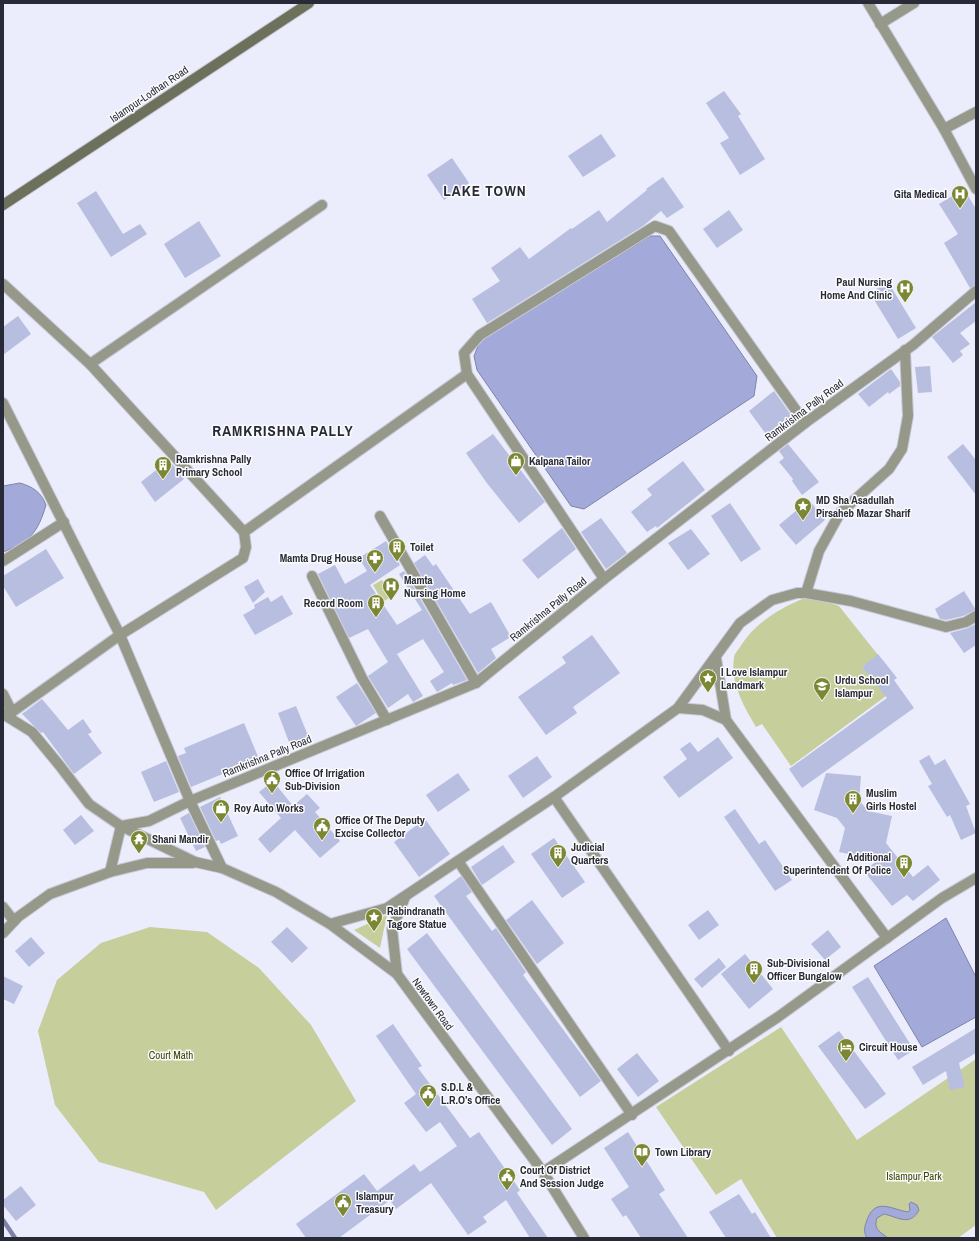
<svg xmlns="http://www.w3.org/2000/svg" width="979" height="1241" font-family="'Archivo Narrow',sans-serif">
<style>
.green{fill:#c6ce9c}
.water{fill:#a3aada;stroke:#7e84a9}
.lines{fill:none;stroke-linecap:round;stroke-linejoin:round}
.stream{stroke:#7e84a9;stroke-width:4.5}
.building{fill:#b8bee0}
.minor-casing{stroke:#c8cad9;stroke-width:12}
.tertiary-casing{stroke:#c8cad9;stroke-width:12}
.secondary-casing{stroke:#c8cad9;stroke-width:12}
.minor{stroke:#96998a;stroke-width:10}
.tertiary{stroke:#96998a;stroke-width:10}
.secondary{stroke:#6d715b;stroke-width:10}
.labels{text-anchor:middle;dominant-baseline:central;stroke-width:3;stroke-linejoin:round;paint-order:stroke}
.street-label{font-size:11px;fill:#282a37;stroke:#fbfbfb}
.poi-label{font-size:11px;font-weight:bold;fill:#282a37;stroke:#fbfbfb;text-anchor:start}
.park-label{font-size:11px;fill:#40460a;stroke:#fbfbfb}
.district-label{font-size:15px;font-weight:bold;letter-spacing:1px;fill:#282a37;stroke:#fbfbfb}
</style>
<rect width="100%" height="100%" fill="#ebedfc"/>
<g class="green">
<polygon points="382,580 392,596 383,602 373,585"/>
<path d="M 802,599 L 819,599 L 839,606 L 878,655 L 862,667 L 886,696 L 791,766 L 762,724 L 756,727 C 744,707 730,682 734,658 C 734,654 738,650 740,647 C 755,623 777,610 802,599 Z"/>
<polygon points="387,915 380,948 354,930"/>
<polygon points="150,927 207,932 259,968 311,1025 356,1101 216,1210 204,1192 99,1162 55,1105 38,1031 57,980 101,943"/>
<polygon points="781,1027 857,1140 976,1059 976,1225 958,1238 777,1238 741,1179 716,1195 656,1107"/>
</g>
<g class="water">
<polygon points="650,236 660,236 757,376 754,396 584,509 571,506 477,370 474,356 480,341"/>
<path d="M 20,483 C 33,487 41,492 46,505 C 38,532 30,542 3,552 L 3,486 Z"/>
<polygon points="946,918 976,977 976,1017 922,1047 874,966"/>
<path d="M 911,1202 L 917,1205 L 919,1210 C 910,1227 898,1217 884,1214 L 877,1218 C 873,1229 880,1232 888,1238 L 867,1238 C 864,1233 864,1228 866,1223 C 874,1196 890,1209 908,1212 L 910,1210 L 909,1204 Z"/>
</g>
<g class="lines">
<polyline class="stream" points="3,1220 15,1238"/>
</g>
<g class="building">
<polygon points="724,91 741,114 738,116 765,159 740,175 720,143 729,138 706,103"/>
<polygon points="601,134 616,156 583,177 568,156"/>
<polygon points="452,158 469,183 444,200 427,175"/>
<polygon points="663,177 684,207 667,218 661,211 643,226 487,323 472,299 500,281 491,268 520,247 529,259 571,228 572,229 599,210 607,222 647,190 646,189"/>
<polygon points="964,189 976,209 976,285 970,288 944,243 958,234 939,204"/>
<polygon points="96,191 123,234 140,224 147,234 111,257 77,203"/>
<polygon points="729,210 743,230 717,248 703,229"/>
<polygon points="199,221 221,256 185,278 164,244"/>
<polygon points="888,282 916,328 898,339 870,293"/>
<polygon points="976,302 976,321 960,333 970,344 960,351 963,355 953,363 932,337"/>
<polygon points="18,316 31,334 3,355 3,327"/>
<polygon points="930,366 932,392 918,393 915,367"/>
<polygon points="891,369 900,382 900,386 889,394 888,392 869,407 858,394"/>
<polygon points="774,391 796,422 771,441 749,411"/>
<polygon points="493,434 545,502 519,523 486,482 466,453"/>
<polygon points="788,444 819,482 802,495 792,481 793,479 779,462 784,458 779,451"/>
<polygon points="963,444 976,460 976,495 947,457"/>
<polygon points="169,460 184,479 155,502 141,482"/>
<polygon points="683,461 705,490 657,528 656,526 647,532 631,512 652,495 647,489"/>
<polygon points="809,500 825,520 796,545 779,525"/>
<polygon points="730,503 761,549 741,562 711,516"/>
<polygon points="601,518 627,553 606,569 581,532"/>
<polygon points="562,528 576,549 538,579 522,560"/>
<polygon points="691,529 710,554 688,570 668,543"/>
<polygon points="386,541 400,565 370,585 397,625 422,610 399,574 404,571 467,680 453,685 452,683 437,692 430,681 444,672 423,639 397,654 423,696 413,702 408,694 388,708 368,676 388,662 368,629 349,638 318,574 335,565 345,584 367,571 359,558"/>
<polygon points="46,549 64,578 16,607 3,586 3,576"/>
<polygon points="425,555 433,566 436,564 470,614 491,602 511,637 491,649 496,658 478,673 414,563"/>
<polygon points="258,579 265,592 253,603 244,587"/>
<polygon points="964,591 976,610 963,616 946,620 940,619 935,609"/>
<polygon points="282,595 293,614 255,635 243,615 255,608 254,605 268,597 271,602"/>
<polygon points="976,624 976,645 964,653 950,633 968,628"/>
<polygon points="592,635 620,673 573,707 577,713 546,735 518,697 566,663 562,657"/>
<polygon points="878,654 897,678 894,680 914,708 802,788 789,769 887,698 862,667"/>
<polygon points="357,683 376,713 356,726 336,697"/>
<polygon points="42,699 68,730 83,719 92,732 88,734 102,753 74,774 43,732 41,733 22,714"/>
<polygon points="296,706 311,743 292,750 278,713"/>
<polygon points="244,723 259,759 191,787 178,756 186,753 184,748"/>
<polygon points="718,737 733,758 679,798 663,777 687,759 680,749 690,742 698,752"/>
<polygon points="929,755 935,765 945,759 970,804 966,806 976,833 961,840 950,815 947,817 928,786 932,784 919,761"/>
<polygon points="537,756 552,777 523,798 508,776"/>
<polygon points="166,761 179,792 154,802 141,772"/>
<polygon points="458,773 470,790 438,812 426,795"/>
<polygon points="826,773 861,776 859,800 868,811 892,816 886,843 913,877 928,865 940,880 913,901 907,895 892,906 864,871 878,860 839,852 845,828 837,818 814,810"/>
<polygon points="273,781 293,806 307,794 320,808 315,812 340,841 320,858 295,830 270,853 258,839 281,818 259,792"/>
<polygon points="220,797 238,836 221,844 219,840 216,841 200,807"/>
<polygon points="735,809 759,844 765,840 792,880 775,891 724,817"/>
<polygon points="189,813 205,847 196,851 180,818"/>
<polygon points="81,815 94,831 75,845 63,830"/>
<polygon points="425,819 450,854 419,877 394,842"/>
<polygon points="554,838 585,882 562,898 531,854"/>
<polygon points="503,845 515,862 482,885 471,867"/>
<polygon points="461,876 472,892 466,896 492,931 496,928 526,972 523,975 601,1081 580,1097 434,896"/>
<polygon points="532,900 564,943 537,964 506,920"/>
<polygon points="708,910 719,925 699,940 688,925"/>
<polygon points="287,927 308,948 292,963 271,942"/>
<polygon points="828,930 841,947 825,960 811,944"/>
<polygon points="427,933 572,1129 552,1145 407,949"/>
<polygon points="31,937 45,953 29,967 15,951"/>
<polygon points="745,954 773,989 749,1009 721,974"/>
<polygon points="719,958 726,967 702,988 694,979"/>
<polygon points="3,976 23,986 14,1004 3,999"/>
<polygon points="868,977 914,1050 898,1060 852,987"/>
<polygon points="393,1024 422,1066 418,1068 470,1138 479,1132 520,1190 517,1193 548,1238 530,1238 506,1200 483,1217 487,1222 468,1235 431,1183 396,1209 390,1200 339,1238 306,1238 296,1224 364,1174 377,1191 414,1164 420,1172 457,1146 440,1122 426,1132 404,1103 416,1094 376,1036"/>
<polygon points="976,1028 976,1053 959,1063 965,1087 950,1090 946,1071 923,1085 912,1067"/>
<polygon points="839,1031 886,1094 865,1109 818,1046"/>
<polygon points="637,1053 659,1081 638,1097 617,1069"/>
<polygon points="628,1132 665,1190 659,1194 688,1238 641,1238 626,1215 623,1217 611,1199 629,1187 604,1148"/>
<polygon points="21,1186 36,1205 16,1221 3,1205 3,1200"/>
<polygon points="739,1194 752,1214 755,1212 771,1238 726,1238 709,1212"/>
</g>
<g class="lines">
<defs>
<g id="minor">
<polyline points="868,3 944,129 976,189"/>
<polyline points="880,24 914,3"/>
<polyline points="944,129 976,112"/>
<polyline points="3,284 90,364 244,532"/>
<polyline points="90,364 322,205"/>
<polyline points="3,403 120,635 243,558 246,547 244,532 467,374"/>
<polyline points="380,516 476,683"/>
<polyline points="3,561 64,522"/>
<polyline points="312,576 362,678 387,720"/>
<polyline points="604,579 467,374 464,353 480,335 655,226 669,231 805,423"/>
<polyline points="806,593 851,601 946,627 966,622 976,616"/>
<polyline points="716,658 726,720 887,938"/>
<polyline points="3,694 12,712"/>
<polyline points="678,708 703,710 726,720"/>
<polyline points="3,714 12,712 120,635 190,801 222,868"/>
<polyline points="3,714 32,732 60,766 89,804 121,826 195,862"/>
<polyline points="554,797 729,1051"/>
<polyline points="458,861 632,1115"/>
<polyline points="110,872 121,826 149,821 190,801 476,683 604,579 805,423 913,345 976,291"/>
<polyline points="3,907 14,921"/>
<polyline points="330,924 387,908 554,797 678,708 740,623 772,600 797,593 806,593 819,551 840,513 889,469 902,449 908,416 905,350"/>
<polyline points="3,933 18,917 50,894 110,872 147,863 193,863"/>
<polyline points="397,974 392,929 405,897"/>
<polyline points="543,1172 778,1017 942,898 976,878"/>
</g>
<polyline id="tertiary" points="195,862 222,868 276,892 330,924 397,974 543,1172 584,1238"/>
<polyline id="secondary" points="3,205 309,3"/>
</defs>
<use href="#minor" class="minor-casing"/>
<use href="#tertiary" class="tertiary-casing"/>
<use href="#secondary" class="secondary-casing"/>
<use href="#minor" class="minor"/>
<use href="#tertiary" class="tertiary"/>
<use href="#secondary" class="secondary"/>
</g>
<defs>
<symbol id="hospital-pin" viewBox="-11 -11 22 30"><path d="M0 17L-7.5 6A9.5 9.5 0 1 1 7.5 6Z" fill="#7c8734" stroke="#fbfbfb"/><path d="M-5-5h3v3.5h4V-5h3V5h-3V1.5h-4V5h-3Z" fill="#fff"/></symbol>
<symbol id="shop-pin" viewBox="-11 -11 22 30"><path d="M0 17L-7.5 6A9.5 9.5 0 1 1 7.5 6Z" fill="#7c8734" stroke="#fbfbfb"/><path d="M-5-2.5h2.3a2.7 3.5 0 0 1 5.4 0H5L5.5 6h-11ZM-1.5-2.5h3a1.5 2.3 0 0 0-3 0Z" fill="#fff"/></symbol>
<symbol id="building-pin" viewBox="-11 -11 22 30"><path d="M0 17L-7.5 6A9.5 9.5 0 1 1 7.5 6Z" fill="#7c8734" stroke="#fbfbfb"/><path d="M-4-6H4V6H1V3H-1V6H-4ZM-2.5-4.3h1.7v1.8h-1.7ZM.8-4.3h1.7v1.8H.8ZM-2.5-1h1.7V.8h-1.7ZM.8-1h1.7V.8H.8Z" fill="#fff"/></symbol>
<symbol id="sight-pin" viewBox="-11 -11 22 30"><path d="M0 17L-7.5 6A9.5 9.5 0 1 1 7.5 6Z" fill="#7c8734" stroke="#fbfbfb"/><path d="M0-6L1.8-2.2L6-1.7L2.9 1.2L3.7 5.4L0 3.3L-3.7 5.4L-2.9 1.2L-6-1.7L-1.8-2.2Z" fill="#fff"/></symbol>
<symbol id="pharmacy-pin" viewBox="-11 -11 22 30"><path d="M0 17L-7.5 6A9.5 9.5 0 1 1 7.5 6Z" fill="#7c8734" stroke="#fbfbfb"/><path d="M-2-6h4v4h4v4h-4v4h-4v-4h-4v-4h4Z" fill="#fff"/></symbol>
<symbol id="school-pin" viewBox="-11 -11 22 30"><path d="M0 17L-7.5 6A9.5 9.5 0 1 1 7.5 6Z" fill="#7c8734" stroke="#fbfbfb"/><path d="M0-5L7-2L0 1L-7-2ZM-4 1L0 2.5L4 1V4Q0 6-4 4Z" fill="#fff"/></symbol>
<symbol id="civic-pin" viewBox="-11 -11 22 30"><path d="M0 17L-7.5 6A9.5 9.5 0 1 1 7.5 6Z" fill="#7c8734" stroke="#fbfbfb"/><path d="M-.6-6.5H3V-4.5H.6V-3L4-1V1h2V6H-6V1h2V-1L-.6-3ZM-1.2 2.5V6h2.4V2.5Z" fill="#fff"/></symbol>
<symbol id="temple-pin" viewBox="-11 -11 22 30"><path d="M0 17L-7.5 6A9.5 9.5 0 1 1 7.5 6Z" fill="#7c8734" stroke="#fbfbfb"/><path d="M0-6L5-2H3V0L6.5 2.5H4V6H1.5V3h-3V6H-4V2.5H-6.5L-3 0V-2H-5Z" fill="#fff"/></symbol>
<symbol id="hotel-pin" viewBox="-11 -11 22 30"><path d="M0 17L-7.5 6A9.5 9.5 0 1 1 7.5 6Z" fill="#7c8734" stroke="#fbfbfb"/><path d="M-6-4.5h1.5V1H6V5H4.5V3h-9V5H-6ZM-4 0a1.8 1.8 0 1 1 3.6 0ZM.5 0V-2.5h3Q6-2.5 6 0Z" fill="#fff"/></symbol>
<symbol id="library-pin" viewBox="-11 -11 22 30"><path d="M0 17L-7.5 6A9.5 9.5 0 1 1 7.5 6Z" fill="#7c8734" stroke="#fbfbfb"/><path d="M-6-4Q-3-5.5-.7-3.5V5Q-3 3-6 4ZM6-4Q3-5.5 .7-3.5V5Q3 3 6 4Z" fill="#fff"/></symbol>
</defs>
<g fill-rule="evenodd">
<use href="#hospital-pin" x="950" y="184" width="20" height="27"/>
<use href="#hospital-pin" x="895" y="278" width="20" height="27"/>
<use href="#shop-pin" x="506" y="451" width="20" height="27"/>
<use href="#building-pin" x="153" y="455" width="20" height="27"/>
<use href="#sight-pin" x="793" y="496" width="20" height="27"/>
<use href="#building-pin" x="387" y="537" width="20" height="27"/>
<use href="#pharmacy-pin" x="365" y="548" width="20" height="27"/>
<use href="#hospital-pin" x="381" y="576" width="20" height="27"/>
<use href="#building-pin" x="366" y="593" width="20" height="27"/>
<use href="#sight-pin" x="698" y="668" width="20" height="27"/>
<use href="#school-pin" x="812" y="676" width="20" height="27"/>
<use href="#civic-pin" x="262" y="769" width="20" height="27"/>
<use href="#building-pin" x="843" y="789" width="20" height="27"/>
<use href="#shop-pin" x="211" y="798" width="20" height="27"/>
<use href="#civic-pin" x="312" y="816" width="20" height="27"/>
<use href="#temple-pin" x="129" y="829" width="20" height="27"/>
<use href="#building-pin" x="548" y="843" width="20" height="27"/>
<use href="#building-pin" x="894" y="853" width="20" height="27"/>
<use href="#sight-pin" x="364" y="907" width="20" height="27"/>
<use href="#building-pin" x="744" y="959" width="20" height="27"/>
<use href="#hotel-pin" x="836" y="1037" width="20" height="27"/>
<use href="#civic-pin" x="418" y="1083" width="20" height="27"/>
<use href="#library-pin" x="632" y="1142" width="20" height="27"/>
<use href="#civic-pin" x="497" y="1166" width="20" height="27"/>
<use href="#civic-pin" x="333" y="1192" width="20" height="27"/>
</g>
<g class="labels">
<g class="street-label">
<text transform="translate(149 94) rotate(-34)">Islampur-Lodhan Road</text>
<text transform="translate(804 410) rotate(-37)">Ramkrishna Pally Road</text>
<text transform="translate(548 609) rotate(-39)">Ramkrishna Pally Road</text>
<text transform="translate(267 756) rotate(-22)">Ramkrishna Pally Road</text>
<text transform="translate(433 1004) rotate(54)">Newtown Road</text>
</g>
<g class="poi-label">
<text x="947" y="194" text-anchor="end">Gita Medical</text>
<text x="892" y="282" text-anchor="end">Paul Nursing<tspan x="892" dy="13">Home And Clinic</tspan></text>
<text x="176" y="459">Ramkrishna Pally<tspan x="176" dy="13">Primary School</tspan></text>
<text x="529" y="461">Kalpana Tailor</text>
<text x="816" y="500">MD Sha Asadullah<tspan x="816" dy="13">Pirsaheb Mazar Sharif</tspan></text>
<text x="410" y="547">Toilet</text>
<text x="362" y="558" text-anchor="end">Mamta Drug House</text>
<text x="404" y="580">Mamta<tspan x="404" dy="13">Nursing Home</tspan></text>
<text x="363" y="603" text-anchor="end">Record Room</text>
<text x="721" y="672">I Love Islampur<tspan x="721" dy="13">Landmark</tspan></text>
<text x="835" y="680">Urdu School<tspan x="835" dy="13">Islampur</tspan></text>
<text x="285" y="773">Office Of Irrigation<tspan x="285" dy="13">Sub-Division</tspan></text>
<text x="866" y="793">Muslim<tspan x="866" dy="13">Girls Hostel</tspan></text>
<text x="234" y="808">Roy Auto Works</text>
<text x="335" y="820">Office Of The Deputy<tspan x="335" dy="13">Excise Collector</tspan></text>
<text x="152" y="839">Shani Mandir</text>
<text x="571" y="847">Judicial<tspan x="571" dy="13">Quarters</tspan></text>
<text x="891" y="857" text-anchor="end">Additional<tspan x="891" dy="13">Superintendent Of Police</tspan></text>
<text x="387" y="911">Rabindranath<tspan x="387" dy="13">Tagore Statue</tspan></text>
<text x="767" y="963">Sub-Divisional<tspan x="767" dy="13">Officer Bungalow</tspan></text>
<text x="859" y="1047">Circuit House</text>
<text x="441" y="1087">S.D.L &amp;<tspan x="441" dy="13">L.R.O’s Office</tspan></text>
<text x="655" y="1152">Town Library</text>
<text x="520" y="1170">Court Of District<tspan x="520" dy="13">And Session Judge</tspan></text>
<text x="356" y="1196">Islampur<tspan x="356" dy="13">Treasury</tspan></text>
</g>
<g class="park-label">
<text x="171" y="1055">Court Math</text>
<text x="914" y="1176">Islampur Park</text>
</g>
<g class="district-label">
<text x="485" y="190">LAKE TOWN</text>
<text x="283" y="430">RAMKRISHNA PALLY</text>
</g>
</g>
<rect width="979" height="1241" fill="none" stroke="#282a37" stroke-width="8"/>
</svg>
